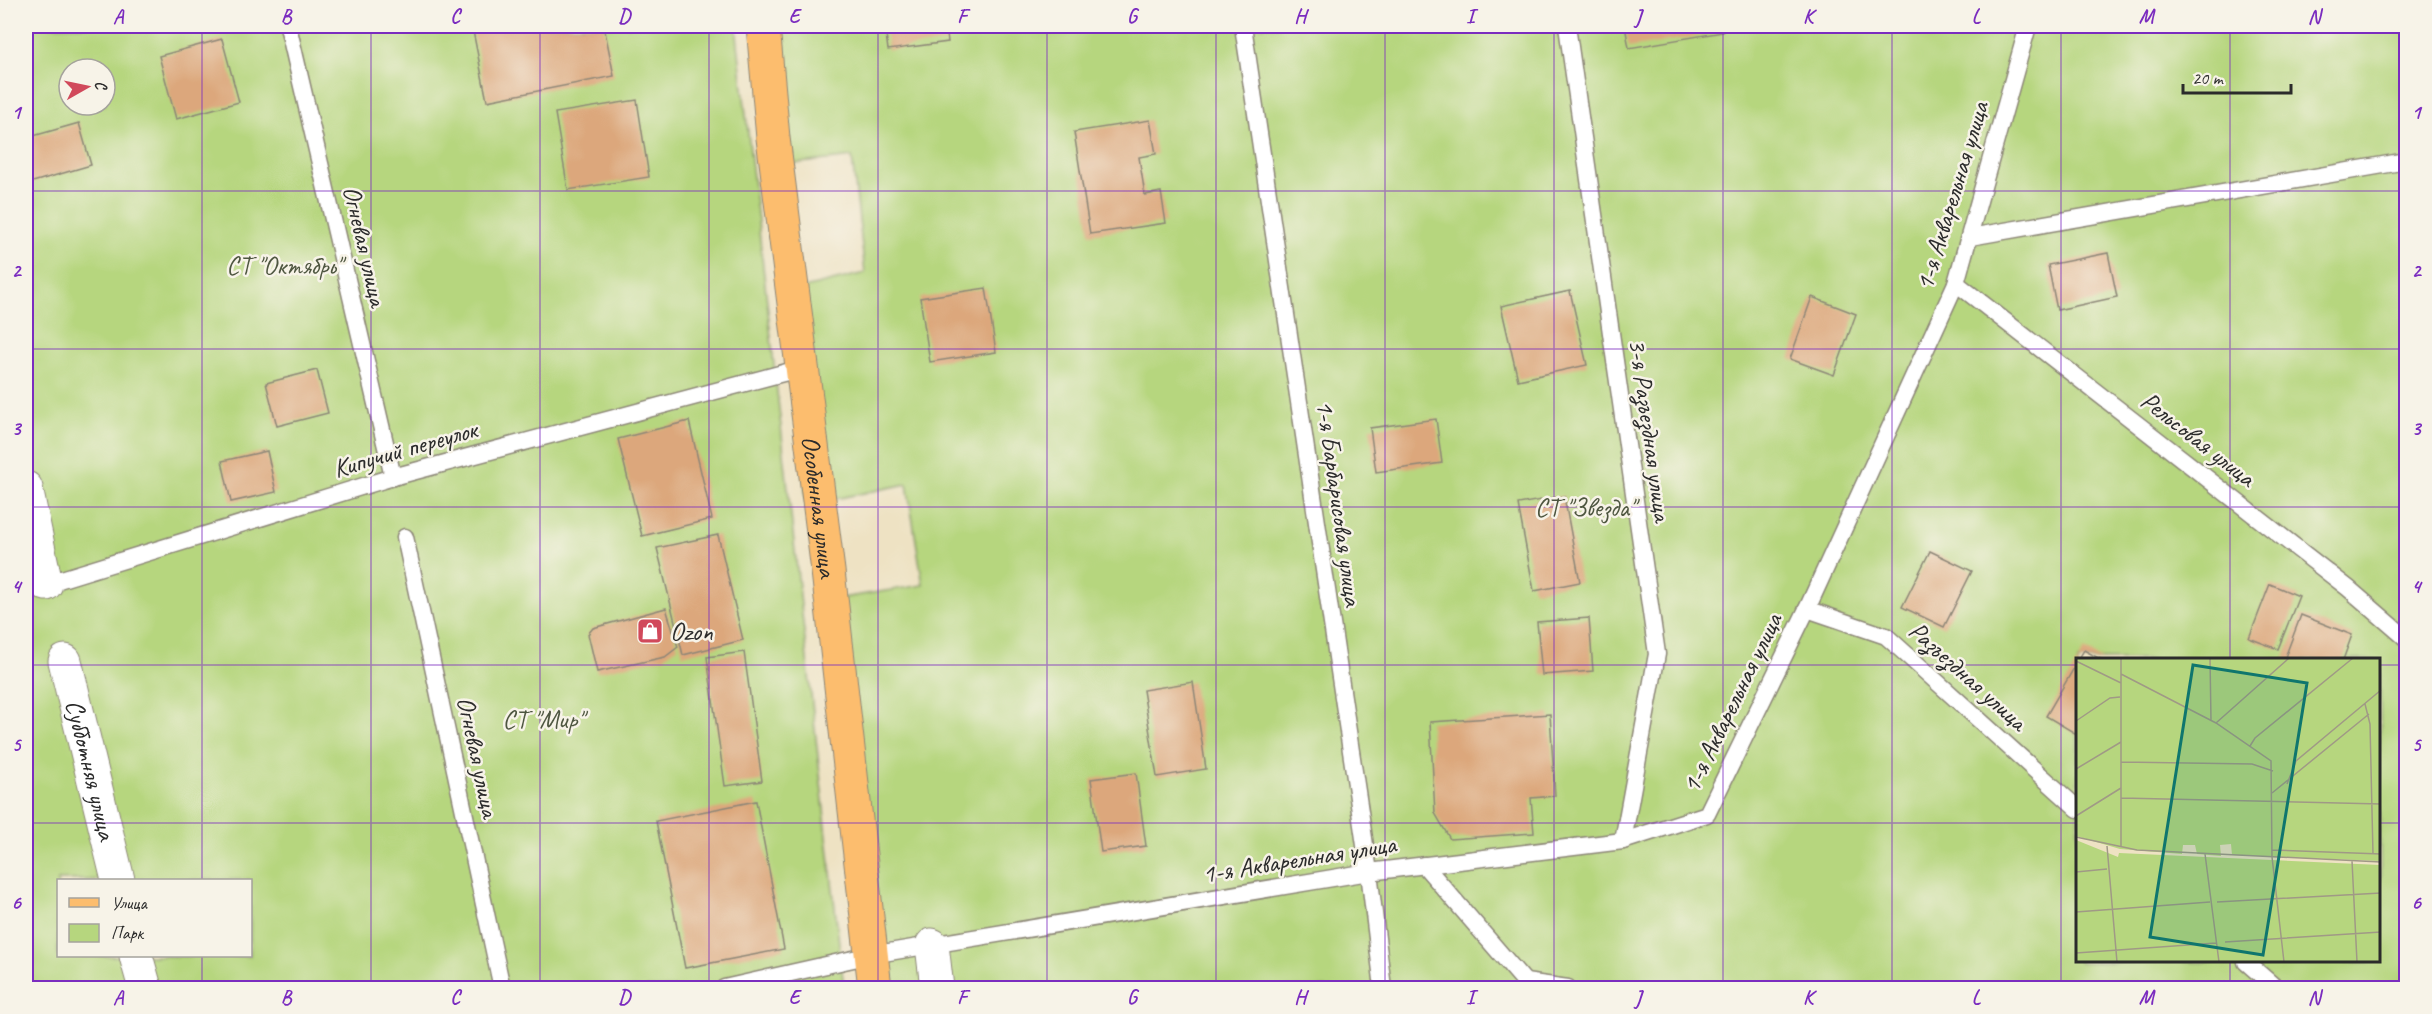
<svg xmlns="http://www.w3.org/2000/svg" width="2432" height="1014" font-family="Caveat,sans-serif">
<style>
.green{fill:#b6d67e;stroke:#708054;stroke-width:1.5;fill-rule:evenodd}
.building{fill:#dca77c}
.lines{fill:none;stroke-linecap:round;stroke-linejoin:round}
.lane-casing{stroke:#8c8677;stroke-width:19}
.street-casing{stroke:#8c8677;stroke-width:35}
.primary-casing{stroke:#8c8677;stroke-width:35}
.lane{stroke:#fff;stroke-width:16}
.street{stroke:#fff;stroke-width:33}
.primary{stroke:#fcbd6e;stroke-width:33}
.grid{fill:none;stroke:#7b2cbf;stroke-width:1.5;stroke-opacity:0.55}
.labels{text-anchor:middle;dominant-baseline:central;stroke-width:5;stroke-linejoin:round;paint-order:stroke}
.street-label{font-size:26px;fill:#2b2b2b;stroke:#f7f3e8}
.park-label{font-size:26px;fill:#4e5640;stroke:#f7f3e8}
.poi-label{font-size:26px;fill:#2b2b2b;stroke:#f7f3e8;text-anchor:start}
.inset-road{fill:none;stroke:#a09986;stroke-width:1.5}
.view{fill:#0f766e;fill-opacity:0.15;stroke:#0f766e;stroke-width:3}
.inset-edge{fill:none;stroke:#2b2b2b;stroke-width:3}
.neatline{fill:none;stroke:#7b2cbf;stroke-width:2}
.grid-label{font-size:20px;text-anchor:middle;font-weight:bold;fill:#7b2cbf}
</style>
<rect width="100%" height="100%" fill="#f7f3e8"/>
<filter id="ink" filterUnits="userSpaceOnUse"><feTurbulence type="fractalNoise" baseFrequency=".0167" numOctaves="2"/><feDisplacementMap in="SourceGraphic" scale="12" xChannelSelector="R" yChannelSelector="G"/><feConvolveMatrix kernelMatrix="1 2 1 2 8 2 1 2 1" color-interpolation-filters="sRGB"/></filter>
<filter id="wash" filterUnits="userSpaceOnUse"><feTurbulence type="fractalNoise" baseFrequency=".008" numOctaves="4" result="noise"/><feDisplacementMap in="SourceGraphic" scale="24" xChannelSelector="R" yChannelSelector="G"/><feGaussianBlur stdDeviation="1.35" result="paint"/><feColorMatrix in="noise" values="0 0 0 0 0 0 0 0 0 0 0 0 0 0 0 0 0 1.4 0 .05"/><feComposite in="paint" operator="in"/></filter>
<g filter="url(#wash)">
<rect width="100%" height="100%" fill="#eee2c3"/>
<g class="green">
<path d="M 26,26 L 736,26 L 844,988 L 26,988 ZM 69,69 L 105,69 L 105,105 L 69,105 ZM 58,880 L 250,880 L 250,956 L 58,956 Z"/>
<path d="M 763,26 L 2406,26 L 2406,988 L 877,988 L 830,600 L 923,585 L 907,484 L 806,505 L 792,291 L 865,273 L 852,157 L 775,166 ZM 2078,660 L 2380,660 L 2380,962 L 2078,962 Z"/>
</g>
<g id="blocks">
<g class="building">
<polygon points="472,26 604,26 614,76 487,101"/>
<polygon points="885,26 946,26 948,42 888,50"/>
<polygon points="1625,26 1722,26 1723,32 1629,48"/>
<polygon points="1960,26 1983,26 1980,33"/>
<polygon points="222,39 239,102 176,119 159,56"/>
<polygon points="637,100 649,177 568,190 555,113"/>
<polygon points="1150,120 1156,154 1139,157 1145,195 1161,192 1166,223 1090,234 1074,132"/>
<polygon points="79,123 91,165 26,184 26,138"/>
<polygon points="2108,253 2117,297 2057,310 2048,265"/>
<polygon points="986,288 996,352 930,362 920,298"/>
<polygon points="1570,291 1587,365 1518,380 1501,306"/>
<polygon points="1812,297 1856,314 1834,375 1790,359"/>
<polygon points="317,370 328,413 277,426 266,383"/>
<polygon points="1436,419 1442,463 1376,472 1370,428"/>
<polygon points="689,421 712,519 642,536 618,439"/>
<polygon points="267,451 276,492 231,502 222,461"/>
<polygon points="1564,496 1580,582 1534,591 1518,504"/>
<polygon points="718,535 743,640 683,655 657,548"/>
<polygon points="1930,551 1972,571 1944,627 1902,607"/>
<polygon points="2270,584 2299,596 2278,649 2249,638"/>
<polygon points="666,608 678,647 665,657 597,672 588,634 593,628"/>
<polygon points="2301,615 2352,635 2343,660 2284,660"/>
<polygon points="1589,618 1593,671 1542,675 1537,622"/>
<polygon points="2084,650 2102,660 2078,660"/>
<polygon points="744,652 762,781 725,786 707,657"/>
<polygon points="2078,661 2078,735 2046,716"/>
<polygon points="1193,682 1206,769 1157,777 1143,690"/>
<polygon points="1550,714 1555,796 1531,798 1534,833 1450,839 1435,813 1430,722"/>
<polygon points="1136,773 1146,846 1101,852 1091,779"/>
<polygon points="756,801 784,949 685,968 656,821"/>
</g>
</g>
</g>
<g filter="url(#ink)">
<use href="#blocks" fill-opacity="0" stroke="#8c8677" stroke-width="1.5"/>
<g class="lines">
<defs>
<g id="lane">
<polyline points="288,26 393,477"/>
<polyline points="1243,26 1369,872 1383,988"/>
<polyline points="1567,26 1657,654 1623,841"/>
<polyline points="1970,237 2406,161"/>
<polyline points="1956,283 2348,588 2406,638"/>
<polyline points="405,537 502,988"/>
<polyline points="26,590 393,477 802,368"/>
<polyline points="1807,609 1886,636 2078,809"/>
<polyline points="1424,865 1525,982 1534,988"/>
<polyline points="2246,962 2276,988"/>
<polyline points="1525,982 1568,988"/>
<polyline points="724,988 871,955 1369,872 1623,841 1707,814 1807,609 1956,283 2028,26"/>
</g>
<g id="street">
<polyline points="26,488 46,584"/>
<path id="s1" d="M 65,661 L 118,880"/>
<polyline points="932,945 937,988"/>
<polyline points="136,956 145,988"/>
</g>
<g id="primary">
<path id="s2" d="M 763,26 L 773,138 L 828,571 L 875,988"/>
</g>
</defs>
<use href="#lane" class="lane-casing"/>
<use href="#street" class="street-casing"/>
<use href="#primary" class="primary-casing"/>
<use href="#lane" class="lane"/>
<use href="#street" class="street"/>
<use href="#primary" class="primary"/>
</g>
</g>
<path class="grid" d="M 202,26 L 202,880M 371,26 L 371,988M 540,26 L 540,988M 709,26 L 709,988M 878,26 L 878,988M 1047,26 L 1047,988M 1216,26 L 1216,988M 1385,26 L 1385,988M 1554,26 L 1554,988M 1723,26 L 1723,988M 1892,26 L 1892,988M 2061,26 L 2061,988M 2230,26 L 2230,660M 26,191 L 2406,191M 26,349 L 2406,349M 26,507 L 2406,507M 26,665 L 2078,665M 2380,665 L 2406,665M 26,823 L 2078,823M 2380,823 L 2406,823M 202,956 L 202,988M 2230,962 L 2230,988"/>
<defs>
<symbol id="shop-square" viewBox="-11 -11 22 22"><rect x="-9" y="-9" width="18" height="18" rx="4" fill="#d1495b" stroke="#f7f3e8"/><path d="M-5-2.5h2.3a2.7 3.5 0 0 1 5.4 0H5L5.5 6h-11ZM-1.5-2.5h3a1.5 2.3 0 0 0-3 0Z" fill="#fff"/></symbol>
</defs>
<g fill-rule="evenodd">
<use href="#shop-square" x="635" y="616" width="30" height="30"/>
</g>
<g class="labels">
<g class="street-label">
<text transform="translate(1952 196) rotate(-73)">1-я Акварельная улица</text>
<text transform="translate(365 246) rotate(77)">Огневая улица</text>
<text transform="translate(1650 430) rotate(82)">3-я Разъездная улица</text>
<text transform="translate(2198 439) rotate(38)">Рельсовая улица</text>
<text transform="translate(405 449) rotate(-16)">Кипучий переулок</text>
<text transform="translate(1339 503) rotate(82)">1-я Барбарисовая улица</text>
<text stroke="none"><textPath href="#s2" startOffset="484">Особенная улица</textPath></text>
<text transform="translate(1968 676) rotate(42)">Разъездная улица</text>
<text transform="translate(1732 703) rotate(-64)">1-я Акварельная улица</text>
<text transform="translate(478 757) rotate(78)">Огневая улица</text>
<text stroke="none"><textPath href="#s1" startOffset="112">Субботняя улица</textPath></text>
<text transform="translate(1299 859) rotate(-9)">1-я Акварельная улица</text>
</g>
<g class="park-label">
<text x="284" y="265">СТ "Октябрь"</text>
<text x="1585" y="507">СТ "Звезда"</text>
<text x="543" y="719">СТ "Мир"</text>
</g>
<g class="poi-label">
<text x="670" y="631">Ozon</text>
</g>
</g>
<g transform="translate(2076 658)">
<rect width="304" height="304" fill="#eee2c3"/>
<path d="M 0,0 L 304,0 L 304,203 L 156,197 L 155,186 L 144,187 L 145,198 L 121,196 L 119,187 L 107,187 L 106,196 L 44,191 L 0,178 ZM 0,182 L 42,199 L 43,195 L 304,207 L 304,304 L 0,304 Z" fill="#b6d67e"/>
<path class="inset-road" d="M 45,0 L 45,189M 134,0 L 135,63M 0,3 L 45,25M 45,16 L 140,65 L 195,103 L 196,199 L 208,304M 289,46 L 294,66 L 297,196M 0,63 L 34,40 L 44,39M 140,65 L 213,0M 174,88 L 179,80 L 277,0M 45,104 L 176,106 L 197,113M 0,111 L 45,84M 211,126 L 220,103 L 305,32M 196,135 L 293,56M 45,140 L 305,146M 0,158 L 45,130M 0,179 L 61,192 L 305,204M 31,188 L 41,304M 196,192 L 305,196M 129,196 L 143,304M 276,203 L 281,304M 0,214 L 31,211M 141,244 L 305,235M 0,254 L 134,244M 149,284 L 305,274M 0,295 L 140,285"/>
<path class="view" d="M 117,7 L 231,25 L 187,297 L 74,279 Z"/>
<rect width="304" height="304" class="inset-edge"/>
</g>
<rect width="2432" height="1014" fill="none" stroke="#f7f3e8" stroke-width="66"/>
<rect x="57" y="879" width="195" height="78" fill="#f7f3e8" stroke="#a5a39c" stroke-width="1.5"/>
<rect x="69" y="898" width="30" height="9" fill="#fcbd6e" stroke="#a5a39c" stroke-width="1.5"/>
<text x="111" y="909" font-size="18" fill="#2b2b2b">Улица</text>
<rect x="69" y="924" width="30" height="18" fill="#b6d67e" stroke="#a5a39c" stroke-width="1.5"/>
<text x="111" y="939" font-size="18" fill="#2b2b2b">Парк</text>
<g transform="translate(87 87) rotate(81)"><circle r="28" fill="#f7f3e8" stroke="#a5a39c" stroke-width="1.5"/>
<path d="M0-4.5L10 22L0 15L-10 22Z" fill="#d1495b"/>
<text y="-9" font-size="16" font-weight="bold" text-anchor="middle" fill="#2b2b2b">С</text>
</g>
<path d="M2183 84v9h108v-9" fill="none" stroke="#2b2b2b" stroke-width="3"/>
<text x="2192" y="84" font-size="18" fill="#2b2b2b" stroke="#f7f3e8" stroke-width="4.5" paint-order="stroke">20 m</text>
<rect x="33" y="33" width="2366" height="948" class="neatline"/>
<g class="grid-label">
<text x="118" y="23">A</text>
<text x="286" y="23">B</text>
<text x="455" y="23">C</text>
<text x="624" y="23">D</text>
<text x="794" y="23">E</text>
<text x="962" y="23">F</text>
<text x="1132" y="23">G</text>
<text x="1300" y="23">H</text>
<text x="1470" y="23">I</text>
<text x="1638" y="23">J</text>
<text x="1808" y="23">K</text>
<text x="1976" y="23">L</text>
<text x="2146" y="23">M</text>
<text x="2314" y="23">N</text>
<text x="16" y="119">1</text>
<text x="2416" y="119">1</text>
<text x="16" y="277">2</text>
<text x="2416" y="277">2</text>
<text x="16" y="435">3</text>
<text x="2416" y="435">3</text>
<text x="16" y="593">4</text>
<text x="2416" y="593">4</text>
<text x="16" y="751">5</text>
<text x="2416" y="751">5</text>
<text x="16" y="909">6</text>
<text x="2416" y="909">6</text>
<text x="118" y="1004">A</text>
<text x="286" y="1004">B</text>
<text x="455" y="1004">C</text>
<text x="624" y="1004">D</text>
<text x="794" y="1004">E</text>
<text x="962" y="1004">F</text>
<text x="1132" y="1004">G</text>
<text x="1300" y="1004">H</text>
<text x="1470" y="1004">I</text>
<text x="1638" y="1004">J</text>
<text x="1808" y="1004">K</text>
<text x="1976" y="1004">L</text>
<text x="2146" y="1004">M</text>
<text x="2314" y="1004">N</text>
</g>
</svg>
